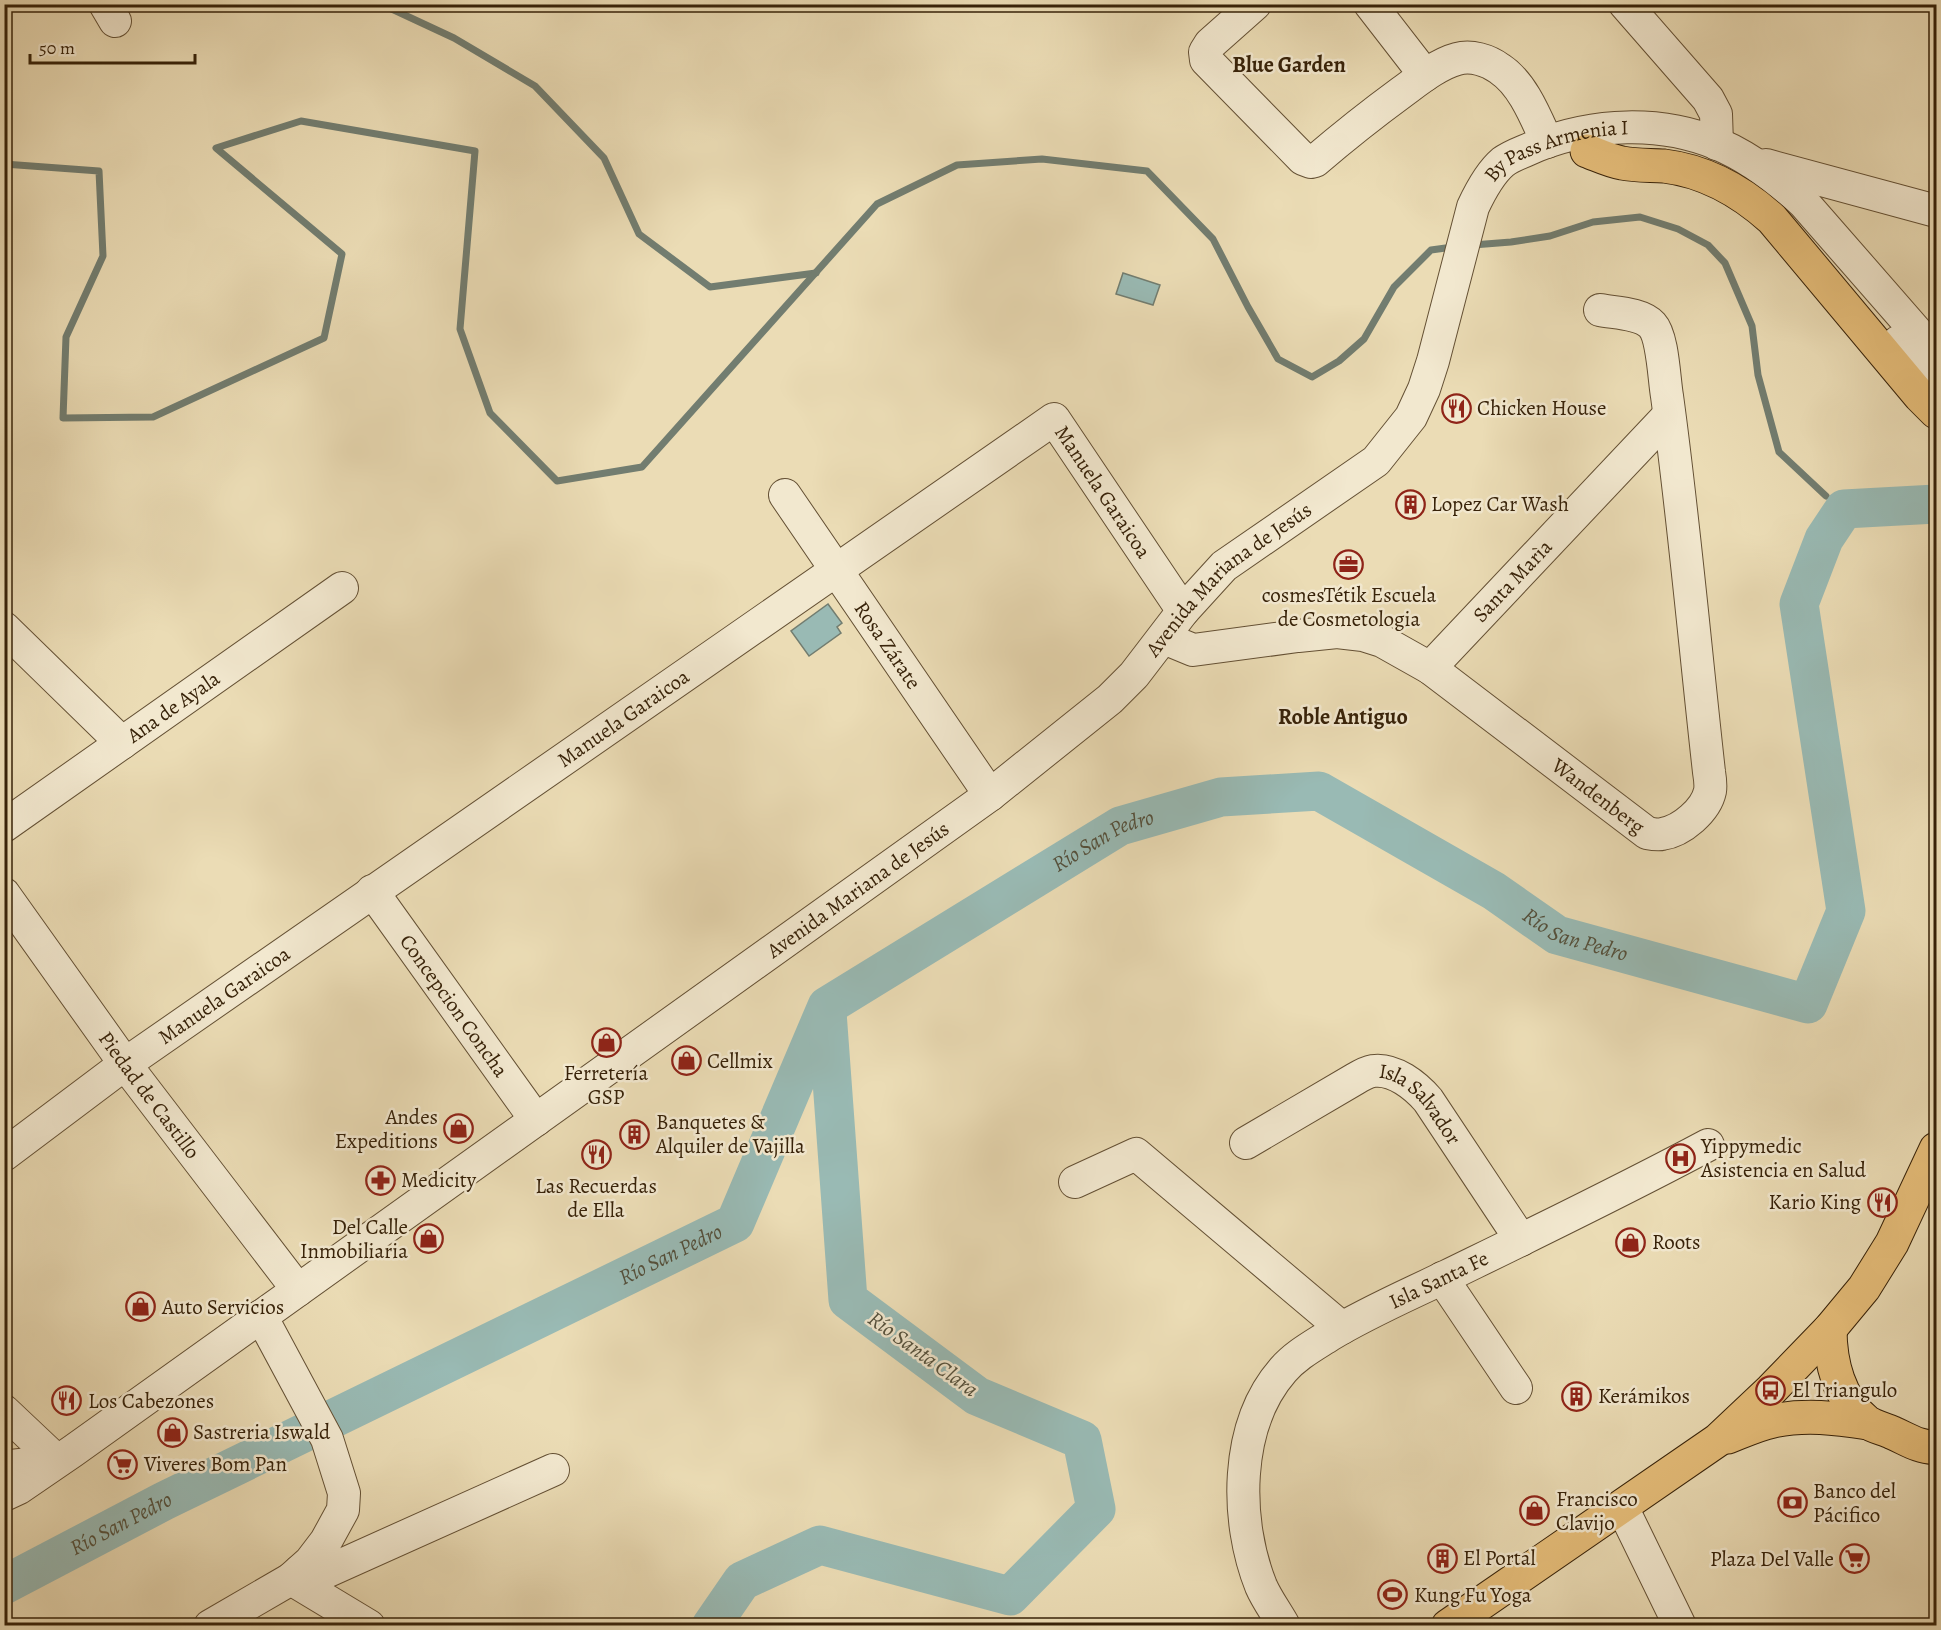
<svg xmlns="http://www.w3.org/2000/svg" width="1941" height="1630" font-family="Alegreya,serif">
<style>
.water{fill:#99bab4;stroke:#727d70;stroke-width:1.5}
.lines{fill:none;stroke-linecap:round;stroke-linejoin:round}
.stream{stroke:#727d70;stroke-width:7}
.river{stroke:#99bab4;stroke-width:39}
.minor-casing{stroke:#645034;stroke-width:34}
.major-casing{stroke:#372209;stroke-width:35}
.minor{stroke:#f2e8cf;stroke-width:32}
.major{stroke:#e6be7a;stroke-width:33}
.labels{text-anchor:middle;dominant-baseline:central;stroke-width:5;stroke-linejoin:round;paint-order:stroke}
.street-label{font-size:21px;fill:#372209;stroke:#f2e8cf}
.poi-label{font-size:21px;fill:#372209;stroke:#f2e8cf;text-anchor:start}
.neighbourhood-label{font-size:22px;font-weight:bold;fill:#372209;stroke:#f2e8cf}
.water-label{font-size:22px;font-style:italic;fill:#54503c;stroke:#f2e8cf}
</style>
<rect width="100%" height="100%" fill="#ebdcb5"/>
<filter id="stains"><feTurbulence type="fractalNoise" baseFrequency=".00333" numOctaves="4"/><feColorMatrix values="0 0 0 0 .2 0 0 0 0 .09 0 0 0 0 .02 0 0 0 .5 -.17"/></filter>
<radialGradient id="worn" r=".72"><stop offset=".6" stop-color="#630" stop-opacity="0"/><stop offset="1" stop-color="#630" stop-opacity=".3"/></radialGradient>
<g class="water">
<polygon points="1123,273 1160,285 1153,305 1116,294"/>
<polygon points="828,604 842,623 837,627 841,633 809,656 791,631"/>
</g>
<g class="lines">
<g class="stream">
<polyline points="381,4 454,38 535,86 604,158 639,234 710,287 816,273"/>
<polyline points="4,164 99,171 103,256 66,337 63,418 153,417 324,338 342,254 216,148 301,121 475,151 460,329 490,413 557,481 642,467 877,204 957,165 1042,159 1147,171 1213,239 1248,307 1278,359 1312,377 1339,361 1364,339 1394,287 1431,250 1453,247"/>
<polyline points="1473,245 1511,242 1550,236 1593,222 1640,217 1678,229 1708,245 1725,263 1752,326 1758,375 1779,452 1826,496"/>
</g>
<g class="river">
<path id="s1" d="M 4,1585 L 164,1501 L 735,1223 L 827,1006 L 1120,826 L 1221,797 L 1319,791 L 1494,891 L 1557,935 L 1808,1004 L 1846,911 L 1799,604 L 1824,539 L 1844,509 L 1936,504"/>
<polyline points="711,1626 742,1581 820,1545 1010,1596 1096,1509 1082,1440 977,1396 848,1300 827,1012"/>
</g>
<defs>
<g id="minor">
<polyline points="105,4 115,21"/>
<path d="M 1255,4 L 1210,44 L 1205,52 L 1206,60 L 1303,159 L 1311,162 L 1315,161 C 1343,137 1372,114 1402,92 C 1417,81 1438,64 1457,59 C 1471,55 1488,60 1500,69 C 1523,84 1536,118 1547,142"/>
<polyline points="1370,4 1425,75"/>
<polyline points="1625,4 1708,99 1716,114 1717,144"/>
<polyline points="1766,165 1936,211"/>
<polyline points="1898,342 1936,384"/>
<path id="s2" d="M 785,495 L 990,795"/>
<polyline points="4,628 122,743"/>
<path id="s3" d="M 1164,638 L 1193,650 L 1298,636 L 1337,632 L 1363,635 L 1382,641 L 1430,668 L 1647,833 C 1652,834 1658,835 1662,834 C 1682,831 1706,810 1710,791 C 1711,785 1710,778 1709,772 C 1695,647 1684,520 1667,396 C 1664,379 1663,337 1652,325 C 1641,313 1615,313 1600,310"/>
<path id="s4" d="M 1430,668 L 1669,415"/>
<path id="s5" d="M 4,826 L 342,588"/>
<path id="s6" d="M 372,891 L 536,1120"/>
<path id="s7" d="M 4,894 L 125,1064 L 298,1290"/>
<path id="s8" d="M 1246,1143 L 1355,1079 C 1360,1076 1367,1072 1373,1071 C 1394,1068 1416,1086 1428,1100 L 1521,1240"/>
<path id="s9" d="M 4,1155 L 125,1064 L 1054,419 L 1183,611"/>
<polyline points="1075,1182 1136,1154 1342,1328"/>
<polyline points="1442,1278 1516,1388"/>
<polyline points="4,1411 57,1461"/>
<polyline points="4,1469 11,1466 56,1461"/>
<path id="s10" d="M 4,1495 L 19,1488 L 73,1451 L 990,795 L 1110,699 L 1134,675 L 1183,611 L 1224,566 L 1376,461 L 1411,417 L 1424,389 L 1433,361 L 1473,207 C 1480,192 1490,173 1503,162 C 1512,155 1526,151 1536,146 C 1594,123 1660,120 1718,144 C 1751,158 1778,179 1804,203 L 1936,354"/>
<polyline points="1622,1507 1680,1626"/>
<polyline points="300,1571 326,1572 553,1470"/>
<polyline points="291,1579 369,1626"/>
<polyline points="210,1626 291,1579 310,1562 326,1541 343,1510 344,1493 327,1439 261,1316"/>
<path id="s11" d="M 1284,1626 C 1277,1613 1267,1600 1261,1586 C 1235,1521 1234,1426 1283,1370 C 1296,1355 1313,1346 1330,1335 C 1368,1312 1408,1295 1447,1276 C 1535,1233 1622,1191 1708,1145"/>
</g>
<g id="major">
<path d="M 1587,151 C 1598,155 1610,161 1622,163 C 1636,166 1651,165 1664,166 C 1705,171 1742,192 1772,219 L 1920,396 L 1936,412"/>
<path d="M 1830,1329 C 1830,1362 1839,1400 1867,1422 C 1874,1427 1885,1429 1893,1433 C 1911,1441 1916,1446 1936,1448"/>
<path d="M 1728,1437 C 1743,1431 1758,1424 1773,1421 C 1805,1414 1836,1418 1868,1423"/>
<polyline points="1448,1626 1718,1440 1771,1390 1830,1329 1864,1288 1892,1243 1936,1149"/>
</g>
</defs>
<use href="#minor" class="minor-casing"/>
<use href="#major" class="major-casing"/>
<use href="#minor" class="minor"/>
<use href="#major" class="major"/>
</g>
<defs>
<symbol id="restaurant-ring" viewBox="-11 -11 22 22"><circle r="9.5" fill="#f2e8cf" stroke="#8f2418" stroke-width="1.5"/><path d="M-5-6h1v4h1v-4h1v4h1v-4h1v5L-1.5 .5V6h-2V.5L-5-1ZM5-6V6H3V1.5H1.5Q1.5-4 5-6Z" fill="#8f2418"/></symbol>
<symbol id="building-ring" viewBox="-11 -11 22 22"><circle r="9.5" fill="#f2e8cf" stroke="#8f2418" stroke-width="1.5"/><path d="M-4-6H4V6H1V3H-1V6H-4ZM-2.5-4.3h1.7v1.8h-1.7ZM.8-4.3h1.7v1.8H.8ZM-2.5-1h1.7V.8h-1.7ZM.8-1h1.7V.8H.8Z" fill="#8f2418"/></symbol>
<symbol id="office-ring" viewBox="-11 -11 22 22"><circle r="9.5" fill="#f2e8cf" stroke="#8f2418" stroke-width="1.5"/><path d="M-6-3h4V-5.5h4V-3h4V5H-6ZM-1-4.5V-3h2v-1.5ZM-6 0V1H6V0Z" fill="#8f2418"/></symbol>
<symbol id="shop-ring" viewBox="-11 -11 22 22"><circle r="9.5" fill="#f2e8cf" stroke="#8f2418" stroke-width="1.5"/><path d="M-5-2.5h2.3a2.7 3.5 0 0 1 5.4 0H5L5.5 6h-11ZM-1.5-2.5h3a1.5 2.3 0 0 0-3 0Z" fill="#8f2418"/></symbol>
<symbol id="hospital-ring" viewBox="-11 -11 22 22"><circle r="9.5" fill="#f2e8cf" stroke="#8f2418" stroke-width="1.5"/><path d="M-5-5h3v3.5h4V-5h3V5h-3V1.5h-4V5h-3Z" fill="#8f2418"/></symbol>
<symbol id="pharmacy-ring" viewBox="-11 -11 22 22"><circle r="9.5" fill="#f2e8cf" stroke="#8f2418" stroke-width="1.5"/><path d="M-2-6h4v4h4v4h-4v4h-4v-4h-4v-4h4Z" fill="#8f2418"/></symbol>
<symbol id="bus-ring" viewBox="-11 -11 22 22"><circle r="9.5" fill="#f2e8cf" stroke="#8f2418" stroke-width="1.5"/><path d="M-5-6H5V4H4V6H2V4H-2V6H-4V4H-5ZM-3.5-4V0h7V-4ZM-3.5 1.2v1.5H-2V1.2ZM2 1.2v1.5H3.5V1.2Z" fill="#8f2418"/></symbol>
<symbol id="supermarket-ring" viewBox="-11 -11 22 22"><circle r="9.5" fill="#f2e8cf" stroke="#8f2418" stroke-width="1.5"/><path d="M-6-5.5h2.5l.6 2H6L4.5 2H-2.5L-4.4-4H-6ZM-1.5 3.2a1.3 1.3 0 1 0 .1 0ZM3 3.2a1.3 1.3 0 1 0 .1 0Z" fill="#8f2418"/></symbol>
<symbol id="bank-ring" viewBox="-11 -11 22 22"><circle r="9.5" fill="#f2e8cf" stroke="#8f2418" stroke-width="1.5"/><path d="M-6-4H6V4H-6ZM0-2.3a2.3 2.3 0 1 0 0 4.6a2.3 2.3 0 1 0 0-4.6Z" fill="#8f2418"/></symbol>
<symbol id="stadium-ring" viewBox="-11 -11 22 22"><circle r="9.5" fill="#f2e8cf" stroke="#8f2418" stroke-width="1.5"/><path d="M0-5a6.5 5 0 1 0 0 10a6.5 5 0 1 0 0-10ZM-3.5-1.8h7v3.6h-7Z" fill="#8f2418"/></symbol>
</defs>
<g fill-rule="evenodd">
<use href="#restaurant-ring" x="1440" y="392" width="33" height="33"/>
<use href="#building-ring" x="1394" y="488" width="33" height="33"/>
<use href="#office-ring" x="1332" y="548" width="33" height="33"/>
<use href="#shop-ring" x="590" y="1026" width="33" height="33"/>
<use href="#shop-ring" x="670" y="1044" width="33" height="33"/>
<use href="#shop-ring" x="442" y="1112" width="33" height="33"/>
<use href="#building-ring" x="618" y="1118" width="33" height="33"/>
<use href="#restaurant-ring" x="580" y="1138" width="33" height="33"/>
<use href="#hospital-ring" x="1664" y="1142" width="33" height="33"/>
<use href="#pharmacy-ring" x="364" y="1164" width="33" height="33"/>
<use href="#restaurant-ring" x="1866" y="1186" width="33" height="33"/>
<use href="#shop-ring" x="412" y="1222" width="33" height="33"/>
<use href="#shop-ring" x="1614" y="1226" width="33" height="33"/>
<use href="#shop-ring" x="124" y="1290" width="33" height="33"/>
<use href="#bus-ring" x="1754" y="1374" width="33" height="33"/>
<use href="#building-ring" x="1560" y="1380" width="33" height="33"/>
<use href="#restaurant-ring" x="50" y="1384" width="33" height="33"/>
<use href="#shop-ring" x="156" y="1416" width="33" height="33"/>
<use href="#supermarket-ring" x="106" y="1448" width="33" height="33"/>
<use href="#bank-ring" x="1776" y="1486" width="33" height="33"/>
<use href="#shop-ring" x="1518" y="1494" width="33" height="33"/>
<use href="#building-ring" x="1426" y="1542" width="33" height="33"/>
<use href="#supermarket-ring" x="1838" y="1542" width="33" height="33"/>
<use href="#stadium-ring" x="1376" y="1578" width="33" height="33"/>
</g>
<g class="labels">
<g class="street-label">
<text stroke="none"><textPath href="#s10" startOffset="2108">By Pass Armenia I</textPath></text>
<text stroke="none"><textPath href="#s9" startOffset="1370">Manuela Garaicoa</textPath></text>
<text stroke="none"><textPath href="#s4" startOffset="120">Santa Marìa</textPath></text>
<text stroke="none"><textPath href="#s10" startOffset="1533">Avenida Mariana de Jesús</textPath></text>
<text stroke="none"><textPath href="#s2" startOffset="182">Rosa Zárate</textPath></text>
<text stroke="none"><textPath href="#s5" startOffset="207">Ana de Ayala</textPath></text>
<text stroke="none"><textPath href="#s9" startOffset="758">Manuela Garaicoa</textPath></text>
<text stroke="none"><textPath href="#s3" startOffset="489">Wandenberg</textPath></text>
<text stroke="none"><textPath href="#s10" startOffset="1047">Avenida Mariana de Jesús</textPath></text>
<text stroke="none"><textPath href="#s9" startOffset="272">Manuela Garaicoa</textPath></text>
<text stroke="none"><textPath href="#s6" startOffset="141">Concepcion Concha</textPath></text>
<text stroke="none"><textPath href="#s7" startOffset="248">Piedad de Castillo</textPath></text>
<text stroke="none"><textPath href="#s8" startOffset="207">Isla Salvador</textPath></text>
<text stroke="none"><textPath href="#s11" startOffset="454">Isla Santa Fe</textPath></text>
</g>
<g class="poi-label">
<text x="1477" y="408">Chicken House</text>
<text x="1431" y="504">Lopez Car Wash</text>
<text x="1349" y="595" text-anchor="middle">cosmesTétik Escuela<tspan x="1349" dy="24">de Cosmetologia</tspan></text>
<text x="707" y="1061">Cellmix</text>
<text x="606" y="1073" text-anchor="middle">Ferretería<tspan x="606" dy="24">GSP</tspan></text>
<text x="438" y="1117" text-anchor="end">Andes<tspan x="438" dy="24">Expeditions</tspan></text>
<text x="656" y="1122">Banquetes &amp;<tspan x="656" dy="24">Alquiler de Vajilla</tspan></text>
<text x="1701" y="1146">Yippymedic<tspan x="1701" dy="24">Asistencia en Salud</tspan></text>
<text x="401" y="1180">Medicity</text>
<text x="596" y="1186" text-anchor="middle">Las Recuerdas<tspan x="596" dy="24">de Ella</tspan></text>
<text x="1861" y="1202" text-anchor="end">Kario King</text>
<text x="408" y="1227" text-anchor="end">Del Calle<tspan x="408" dy="24">Inmobiliaria</tspan></text>
<text x="1652" y="1242">Roots</text>
<text x="162" y="1307">Auto Servicios</text>
<text x="1792" y="1390">El Triangulo</text>
<text x="1598" y="1396">Kerámikos</text>
<text x="88" y="1401">Los Cabezones</text>
<text x="193" y="1432">Sastreria Iswald</text>
<text x="144" y="1464">Viveres Bom Pan</text>
<text x="1813" y="1491">Banco del<tspan x="1813" dy="24">Pácifico</tspan></text>
<text x="1556" y="1499">Francisco<tspan x="1556" dy="24">Clavijo</tspan></text>
<text x="1463" y="1558">El Portal</text>
<text x="1834" y="1559" text-anchor="end">Plaza Del Valle</text>
<text x="1414" y="1595">Kung Fu Yoga</text>
</g>
<g class="neighbourhood-label">
<text x="1289" y="65">Blue Garden</text>
<text x="1343" y="717">Roble Antiguo</text>
</g>
<g class="water-label">
<text stroke="none"><textPath href="#s1" startOffset="1374">Río San Pedro</textPath></text>
<text stroke="none"><textPath href="#s1" startOffset="1894">Río San Pedro</textPath></text>
<text stroke="none"><textPath href="#s1" startOffset="744">Río San Pedro</textPath></text>
<text transform="translate(923 1354) rotate(36)">Río Santa Clara</text>
<text stroke="none"><textPath href="#s1" startOffset="132">Río San Pedro</textPath></text>
</g>
</g>
<rect width="1941" height="1630" fill="none" stroke="#ebdcb5" stroke-width="24"/>
<rect x="6" y="6" width="1929" height="1618" fill="none" stroke="#372209" stroke-width="3"/>
<rect x="12" y="12" width="1917" height="1606" fill="none" stroke="#372209" stroke-width="1.5"/>
<path d="M30 54v9h165v-9" fill="none" stroke="#372209" stroke-width="3"/>
<text x="39" y="54" font-size="18" fill="#372209" stroke="#f2e8cf" stroke-width="4.5" paint-order="stroke">50 m</text>
<rect width="100%" height="100%" filter="url(#stains)"/>
<rect width="100%" height="100%" fill="url(#worn)"/>
</svg>
